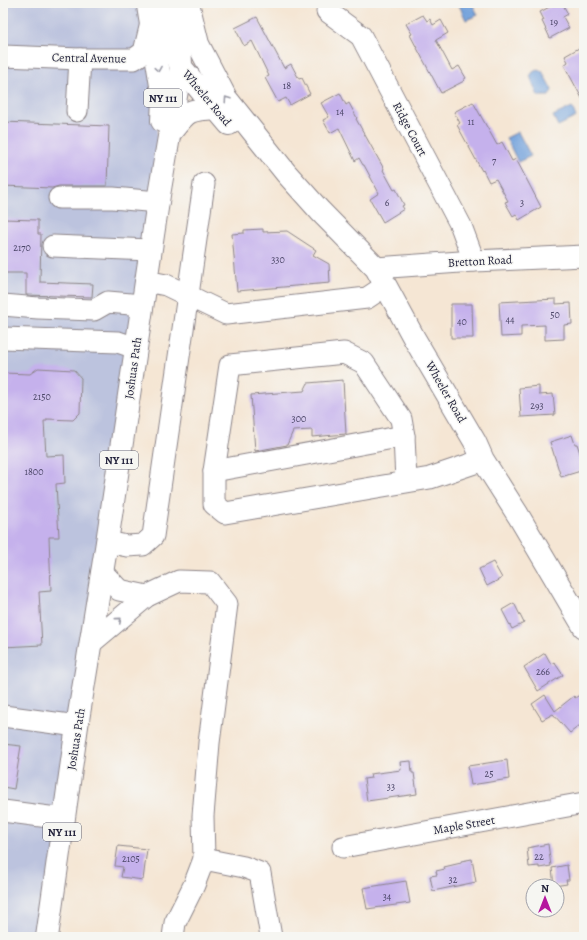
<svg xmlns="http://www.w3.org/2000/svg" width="587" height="940" font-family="Alegreya,serif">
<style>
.industrial{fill:#bcc3de}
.water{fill:#72a1db;stroke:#4a628b}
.building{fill:#c5b1ec}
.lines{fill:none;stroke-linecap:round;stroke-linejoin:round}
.minor-casing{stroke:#8c8488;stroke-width:23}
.major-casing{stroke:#8c8488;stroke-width:24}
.minor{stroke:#fff;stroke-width:21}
.major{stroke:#fff;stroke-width:22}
.oneway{stroke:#9c9ca7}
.labels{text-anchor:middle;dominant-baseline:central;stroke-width:3;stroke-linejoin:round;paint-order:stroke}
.number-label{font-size:10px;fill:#4b4667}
.shield{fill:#f6f6f2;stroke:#626272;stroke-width:1}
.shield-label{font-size:11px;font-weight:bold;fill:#22223b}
.street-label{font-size:12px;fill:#22223b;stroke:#f6f6f2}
</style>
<rect width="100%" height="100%" fill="#f6f6f2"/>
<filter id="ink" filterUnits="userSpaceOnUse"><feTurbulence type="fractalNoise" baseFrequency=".025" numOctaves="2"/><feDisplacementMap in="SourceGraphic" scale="8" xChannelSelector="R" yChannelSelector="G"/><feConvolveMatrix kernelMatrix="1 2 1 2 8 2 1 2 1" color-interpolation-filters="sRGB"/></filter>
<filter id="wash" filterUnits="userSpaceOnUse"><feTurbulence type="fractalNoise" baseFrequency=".012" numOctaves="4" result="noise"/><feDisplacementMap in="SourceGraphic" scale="16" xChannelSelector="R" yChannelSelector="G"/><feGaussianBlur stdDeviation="0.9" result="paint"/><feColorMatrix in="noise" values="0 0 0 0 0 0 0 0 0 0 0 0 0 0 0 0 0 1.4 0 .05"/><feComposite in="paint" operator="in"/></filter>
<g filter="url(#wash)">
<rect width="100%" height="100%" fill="#f5e6d4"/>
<polygon class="industrial" points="3,3 143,3 159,97 154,194 44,937 3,937"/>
<g class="water">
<polygon points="458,3 472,3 478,15 466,20"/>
<polygon points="537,70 542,71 552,90 549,96 538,96 530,76 533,72"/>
<polygon points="572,107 576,117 558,126 553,116"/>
<polygon points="518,132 531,156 518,162 506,138"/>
</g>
<g id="blocks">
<g class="building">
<polygon points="557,3 562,3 568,14 563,17 569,28 550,38 542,21 544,20 540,12"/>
<polygon points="423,15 427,21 430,19 433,25 441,20 448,33 436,40 452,70 459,66 466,78 463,80 464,81 441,93 410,35 412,34 406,24"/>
<polygon points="257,17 284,68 291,64 299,79 302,78 310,94 290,105 286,98 278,102 265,78 269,76 252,41 244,46 235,28"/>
<polygon points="579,48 584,57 584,102 564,65 568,62 565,56"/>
<polygon points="340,93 346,105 349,103 357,118 356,119 384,169 383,170 394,190 396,189 404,205 402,206 404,209 383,222 370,199 379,193 364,165 363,165 359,158 355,161 339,128 330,133 323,120 329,117 321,103"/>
<polygon points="473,102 497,145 502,142 512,161 516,159 541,207 519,220 516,214 513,216 505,202 508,201 496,179 489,182 483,170 482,171 457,125 460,123 454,112"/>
<polygon points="3,122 109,126 107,186 59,186 52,188 3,186"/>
<polygon points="3,219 38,220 38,234 41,234 40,282 93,284 92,297 26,295 26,273 3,273"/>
<polygon points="263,229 263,232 287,231 316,250 313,255 329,264 330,283 237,291 232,234 244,233 244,230"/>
<polygon points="556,299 556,304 571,303 572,324 564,325 564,339 545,340 545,325 521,326 521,336 501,337 499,302"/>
<polygon points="451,304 472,304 473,338 451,338"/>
<polygon points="38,368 74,370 81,378 80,413 73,420 47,419 47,421 44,421 46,456 64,455 65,483 56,484 59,537 49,537 51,591 39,592 42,645 3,647 3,373 30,374"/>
<polygon points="343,380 346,434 312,437 312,430 293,431 287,445 255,451 251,395 304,391 308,383"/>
<polygon points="539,386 539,395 553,394 555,415 521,417 519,388"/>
<polygon points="572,435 575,444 577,444 584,465 584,470 561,477 550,442"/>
<polygon points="493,562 502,578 487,586 479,569"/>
<polygon points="514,603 524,623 512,629 502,610"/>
<polygon points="545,653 551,664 554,662 563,675 538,691 524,667"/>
<polygon points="584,692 584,722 570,733 553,714 542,720 532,704 545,695 555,711 574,696 575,698"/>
<polygon points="3,744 21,746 14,789 3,787"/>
<polygon points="507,760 509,779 471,785 468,766"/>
<polygon points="411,761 412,773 414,773 417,794 367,801 364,779 371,778 370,774 401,770 400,762"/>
<polygon points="548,844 551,866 539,868 539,866 529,867 527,848"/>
<polygon points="118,846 147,849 143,880 121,877 123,867 115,866"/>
<polygon points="472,859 476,882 433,891 430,876 437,875 436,871 445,869 444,867 461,863 461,861"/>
<polygon points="567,865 569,880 566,880 567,884 554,886 552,868"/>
<polygon points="406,881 410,903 367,909 363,888"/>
</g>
</g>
</g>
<g filter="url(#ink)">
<use href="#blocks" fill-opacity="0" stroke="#8c8488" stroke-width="1"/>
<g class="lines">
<defs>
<g id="minor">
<polyline points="327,11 361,36 461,226 474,261"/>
<polyline points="3,56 80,59 134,59 144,52 151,23"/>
<polyline points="77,111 80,59"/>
<polyline points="59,198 113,198 158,202"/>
<polyline points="53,246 150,250"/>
<polyline points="376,268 474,261 584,256"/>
<polyline points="146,281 166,285 226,314 367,298 385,286"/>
<polyline points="3,305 38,308 94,310 108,302 142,305"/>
<polyline points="3,338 118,342 136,348"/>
<polyline points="214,471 404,436"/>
<polyline points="406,481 404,436 401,419 364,363 344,353 230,365 214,471 214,504 225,513 430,478 483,460"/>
<polyline points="107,542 127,546 143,545 153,536 204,184"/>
<polyline points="102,572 119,590 147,596"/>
<polyline points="91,643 147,596 179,581 210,582 227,604 209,743 203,816 204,859 194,885 175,923 173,937"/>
<polyline points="3,716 77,726"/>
<polyline points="3,811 64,819"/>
<polyline points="343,847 584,803"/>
<polyline points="204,859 244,867 260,873 271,937"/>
</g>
<g id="major">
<polyline points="157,3 181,67 229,124"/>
<polyline points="188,3 198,44 226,98 286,173 320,211 376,268 414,338 475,442 483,460 518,515 584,627"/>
<polyline points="148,6 163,98 162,121"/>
<path d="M 170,133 C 188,111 186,110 215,108"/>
<polyline points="47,937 77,726 107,542 159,195 181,67 179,3"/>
</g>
</defs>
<use href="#minor" class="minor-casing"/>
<use href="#major" class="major-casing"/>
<use href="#minor" class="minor"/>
<use href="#major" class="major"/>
</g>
<defs><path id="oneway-chevron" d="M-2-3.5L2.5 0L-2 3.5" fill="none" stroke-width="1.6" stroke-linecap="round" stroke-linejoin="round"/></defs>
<g class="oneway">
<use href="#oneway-chevron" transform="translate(158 69) rotate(81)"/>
<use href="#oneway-chevron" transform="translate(227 99) rotate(-124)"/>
<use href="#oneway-chevron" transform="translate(119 620) rotate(-40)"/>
</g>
</g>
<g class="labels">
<g class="number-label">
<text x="554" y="21">19</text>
<text x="287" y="85">18</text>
<text x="340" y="111">14</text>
<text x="471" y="121">11</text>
<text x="494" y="160">7</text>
<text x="387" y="202">6</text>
<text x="522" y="202">3</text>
<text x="22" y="247">2170</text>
<text x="278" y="259">330</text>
<text x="555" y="314">50</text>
<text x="510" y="319">44</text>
<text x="462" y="321">40</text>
<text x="42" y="396">2150</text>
<text x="537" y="405">293</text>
<text x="299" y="418">300</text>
<text x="34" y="471">1800</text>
<text x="543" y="671">266</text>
<text x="489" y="773">25</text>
<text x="391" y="786">33</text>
<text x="539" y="856">22</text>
<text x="131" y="858">2105</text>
<text x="453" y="879">32</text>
<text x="387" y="896">34</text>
</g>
<g class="shield">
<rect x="144" y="89" width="38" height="18" rx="3"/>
<rect x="100" y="451" width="38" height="18" rx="3"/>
<rect x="43" y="823" width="38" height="18" rx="3"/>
</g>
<g class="shield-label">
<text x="163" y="98">NY 111</text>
<text x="119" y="460">NY 111</text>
<text x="62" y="832">NY 111</text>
</g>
<g class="street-label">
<text transform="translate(89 58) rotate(1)">Central Avenue</text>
<text transform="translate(207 98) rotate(50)">Wheeler Road</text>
<text transform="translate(410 129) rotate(62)">Ridge Court</text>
<text transform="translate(480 261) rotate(-3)">Bretton Road</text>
<text transform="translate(133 368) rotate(-82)">Joshuas Path</text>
<text transform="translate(446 392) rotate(60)">Wheeler Road</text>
<text transform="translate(76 739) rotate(-81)">Joshuas Path</text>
<text transform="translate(464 825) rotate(-10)">Maple Street</text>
</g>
</g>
<rect width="587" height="940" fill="none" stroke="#f6f6f2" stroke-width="16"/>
<g transform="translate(545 898)"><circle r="19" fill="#f6f6f2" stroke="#a1a1a9"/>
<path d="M0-3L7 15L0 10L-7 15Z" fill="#b5179e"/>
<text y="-6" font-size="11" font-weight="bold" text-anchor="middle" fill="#22223b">N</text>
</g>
</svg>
